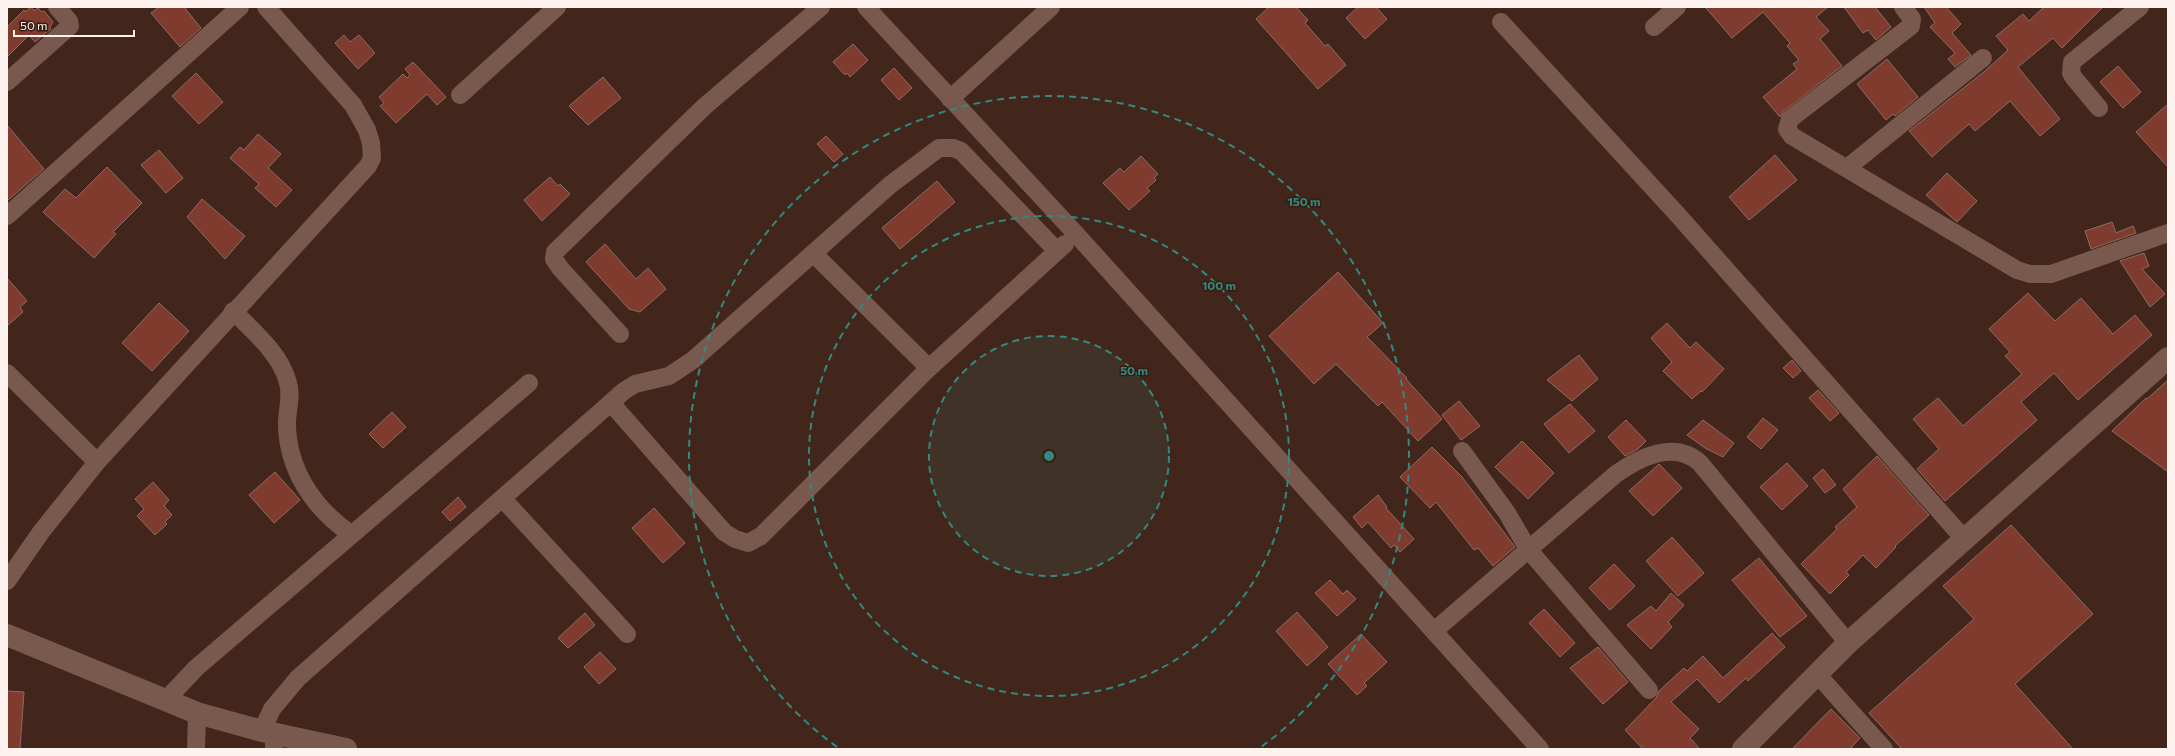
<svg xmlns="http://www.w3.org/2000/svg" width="2175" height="756" font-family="Commissioner,sans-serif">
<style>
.building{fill:#7f3b2e;stroke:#8e6b64}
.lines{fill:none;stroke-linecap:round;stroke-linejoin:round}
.street{stroke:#79594d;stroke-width:18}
.secondary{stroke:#79594d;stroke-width:22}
.ring{fill:none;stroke:#338981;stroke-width:2;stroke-dasharray:7 5}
.centre{fill:#338981;stroke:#371c11;stroke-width:2}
.ring-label{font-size:12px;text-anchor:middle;font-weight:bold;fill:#338981;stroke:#371c11;stroke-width:3;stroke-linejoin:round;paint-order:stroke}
</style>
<rect width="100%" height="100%" fill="#42261b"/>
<g class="building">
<polygon points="31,7 34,11 38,8 42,12 44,11 53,22 50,27 51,29 35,42 29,35 7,57 7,27 24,10 25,12"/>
<polygon points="159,7 184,7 201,28 180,47 151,13"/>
<polygon points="1269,7 1296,7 1308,20 1305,23 1325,46 1328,44 1346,65 1318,89 1256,19"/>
<polygon points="1358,7 1376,7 1387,19 1365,39 1346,18"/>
<polygon points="1705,7 1828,7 1816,17 1829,31 1820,39 1842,66 1784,111 1780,117 1763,97 1797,69 1793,64 1799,60 1787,46 1790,43 1763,12 1732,38"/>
<polygon points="1844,7 1875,7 1891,27 1876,40 1868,30 1863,33"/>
<polygon points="1924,7 1946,7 1961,24 1952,33 1971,55 1955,67 1948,59 1955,53 1930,27 1935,23"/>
<polygon points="2044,7 2103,7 2062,48 2053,38 2018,67 2060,119 2040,136 2010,101 1975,131 1969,124 1932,157 1909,131 1985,71 2008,50 1996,36 2023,14 2029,21"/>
<polygon points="344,35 350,42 359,35 375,53 358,69 335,43"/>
<polygon points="853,44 868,60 850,77 847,73 845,75 833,62"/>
<polygon points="1887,59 1918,97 1895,116 1893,114 1886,120 1857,84"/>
<polygon points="413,62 446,97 437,105 427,94 396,123 380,106 384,103 379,97 403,74 407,78 410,75 405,69"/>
<polygon points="2118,66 2141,92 2123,108 2100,82"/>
<polygon points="894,68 912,88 899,100 881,80"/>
<polygon points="196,73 223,102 199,124 172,96"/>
<polygon points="603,77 621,98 588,125 569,106"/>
<polygon points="2168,104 2168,167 2136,132"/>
<polygon points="7,125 44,169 7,201"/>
<polygon points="258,134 281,154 268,168 292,190 276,207 255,188 259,184 230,158 240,147 244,150"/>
<polygon points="826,136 843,154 834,162 817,144"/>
<polygon points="159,150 183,178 166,193 141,165"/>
<polygon points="1775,155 1797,180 1749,220 1729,197"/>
<polygon points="1141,156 1158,174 1154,178 1156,180 1147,188 1150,191 1129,210 1103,183 1120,168 1124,172"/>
<polygon points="107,167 142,203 113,232 116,234 94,258 43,212 65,189 76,198"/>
<polygon points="1947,173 1977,201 1957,222 1926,195"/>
<polygon points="550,177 558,186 560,184 570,194 542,221 524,200"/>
<polygon points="937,181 955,202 900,249 882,228"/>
<polygon points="202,199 245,236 225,259 187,217"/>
<polygon points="2112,222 2116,233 2133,226 2136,233 2091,249 2085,231"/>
<polygon points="605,244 636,279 648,268 666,289 640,312 629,309 586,262"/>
<polygon points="2144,253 2149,266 2142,269 2165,294 2150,307 2120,261"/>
<polygon points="1338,272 1383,323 1367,337 1407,378 1406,379 1442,419 1418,441 1382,402 1378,406 1336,364 1314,384 1269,336"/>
<polygon points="7,278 27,301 20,307 23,312 7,326"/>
<polygon points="2028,293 2055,321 2081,298 2113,334 2135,315 2152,335 2078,400 2054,373 2021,402 2037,420 1945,501 1917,469 1939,449 1913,419 1938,398 1963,426 2022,374 2005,356 2010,352 1989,329"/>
<polygon points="159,303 189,331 152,371 122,343"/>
<polygon points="1667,323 1690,348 1696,342 1724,369 1702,392 1701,391 1692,399 1663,371 1672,362 1651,338"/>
<polygon points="1579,355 1598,379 1572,401 1547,380"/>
<polygon points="1792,360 1801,371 1793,378 1783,368"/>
<polygon points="2168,380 2168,472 2112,431 2146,398 2147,399"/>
<polygon points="1818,390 1839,413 1830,421 1809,398"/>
<polygon points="1459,401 1480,426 1461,440 1442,415"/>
<polygon points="1570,404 1595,431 1569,453 1544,424"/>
<polygon points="392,412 406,427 383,448 369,434"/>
<polygon points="1763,418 1778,430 1761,449 1747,437"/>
<polygon points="1626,420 1646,441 1638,449 1625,456 1608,437"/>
<polygon points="1703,420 1734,443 1723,457 1705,448 1687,435"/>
<polygon points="1522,441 1554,473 1528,499 1495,467"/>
<polygon points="1432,447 1462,477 1515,547 1493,566 1478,548 1474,550 1436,502 1430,508 1400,477"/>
<polygon points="1877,456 1929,515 1895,546 1896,547 1876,568 1863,555 1846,572 1849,575 1830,594 1801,564 1837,529 1835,527 1857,507 1843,489"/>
<polygon points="1787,463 1808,486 1782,510 1760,487"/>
<polygon points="1659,464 1682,488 1653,516 1629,491"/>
<polygon points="1823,469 1836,485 1825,493 1813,478"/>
<polygon points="275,472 300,500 274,523 249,495"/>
<polygon points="153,482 169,500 164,506 172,515 165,522 167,524 155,535 137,516 144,509 135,499"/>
<polygon points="1378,495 1387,507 1386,508 1414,539 1400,552 1394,545 1391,548 1368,522 1362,528 1353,517"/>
<polygon points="458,497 466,507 450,521 442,512"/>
<polygon points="654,508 685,543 663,563 632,528"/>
<polygon points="2011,525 2093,614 2015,684 2073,749 1902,749 1869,713 1974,619 1943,586"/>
<polygon points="1672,537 1704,573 1678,596 1646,561"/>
<polygon points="1759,558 1807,616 1780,637 1732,580"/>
<polygon points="1614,564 1635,586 1610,610 1589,588"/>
<polygon points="1330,580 1343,594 1347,590 1356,599 1337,616 1315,593"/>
<polygon points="1671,593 1684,605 1668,622 1672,627 1651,649 1627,625 1651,606 1656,611"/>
<polygon points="1544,609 1575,643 1560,657 1529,623"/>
<polygon points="1297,612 1328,647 1307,666 1276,631"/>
<polygon points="585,613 595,625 568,648 558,638"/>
<polygon points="1772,633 1785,647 1748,681 1746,678 1719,703 1697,679 1671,702 1699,729 1690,738 1700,749 1643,749 1625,730 1656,698 1659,691 1684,668 1687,671 1703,656 1723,678"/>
<polygon points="1361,634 1387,662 1364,683 1367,686 1357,695 1328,664"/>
<polygon points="1598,647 1628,682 1603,704 1570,668"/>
<polygon points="600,652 616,669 599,684 584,667"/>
<polygon points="7,691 24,692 20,749 7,749"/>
<polygon points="1831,709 1860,738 1850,749 1792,749"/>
</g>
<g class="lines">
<g class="street">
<polyline points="866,7 1076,234 1540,749"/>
<polyline points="1903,7 1912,19 1911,26 1790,119 1787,129 1792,136 2017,270 2030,274 2051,274 2168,233"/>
<polyline points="1501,22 1677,214 1965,540"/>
<polyline points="1654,27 1677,7"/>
<polyline points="7,82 70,26 69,21 57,7"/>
<polyline points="460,95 557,7"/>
<polyline points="950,99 1051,7"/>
<polyline points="2099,108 2074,78 2071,73 2072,62 2140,7"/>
<polyline points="1847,168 1983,58"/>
<polyline points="7,216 240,7"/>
<polyline points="814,254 929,368"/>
<path d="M 233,311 C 253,331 281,354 288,383 C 292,396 287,410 287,423 C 287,469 314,509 351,534"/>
<polyline points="620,334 560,268 554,259 555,252 705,106 821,7"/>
<polyline points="7,373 97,462"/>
<polyline points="611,403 724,532 735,539 748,543 761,536 929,368 1065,244"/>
<polyline points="1462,451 1507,513 1528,549 1649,690"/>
<polyline points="503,499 627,634"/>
<polyline points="7,581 41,532 97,462 368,166 372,158 371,143 367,130 353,105 266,7"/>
<path d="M 1434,631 L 1616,474 C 1640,457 1675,440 1700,463 L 1848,643"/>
<polyline points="1817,674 1884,749"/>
<polyline points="165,701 196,668 529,383"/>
<polyline points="262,731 272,709 298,678 624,391 635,384 669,376 693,360 890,185 939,148 953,148 961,151 1057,251"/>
<polyline points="196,749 197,713"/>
<polyline points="274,749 274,734"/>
</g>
<g class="secondary">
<polyline points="7,635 197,713 262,731 346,749"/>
<polyline points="1743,749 1848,643 2168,358"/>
</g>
</g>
<circle cx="1049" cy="456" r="120" fill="#338981" fill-opacity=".12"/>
<g class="ring">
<circle cx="1049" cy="456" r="120"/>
<circle cx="1049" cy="456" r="240"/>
<path d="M837 747A360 360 0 1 1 1261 747"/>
</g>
<circle cx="1049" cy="456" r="6" class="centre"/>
<g class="ring-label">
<text x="1304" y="206">150 m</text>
<text x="1219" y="290">100 m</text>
<text x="1134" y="375">50 m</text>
</g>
<rect width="2175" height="756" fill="none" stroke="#fdf2ed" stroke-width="16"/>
<path d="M14 30v6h120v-6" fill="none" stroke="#fdf2ed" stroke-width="2"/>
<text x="20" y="30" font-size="12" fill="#fdf2ed" stroke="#371c11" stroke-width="3" paint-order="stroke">50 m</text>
</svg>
